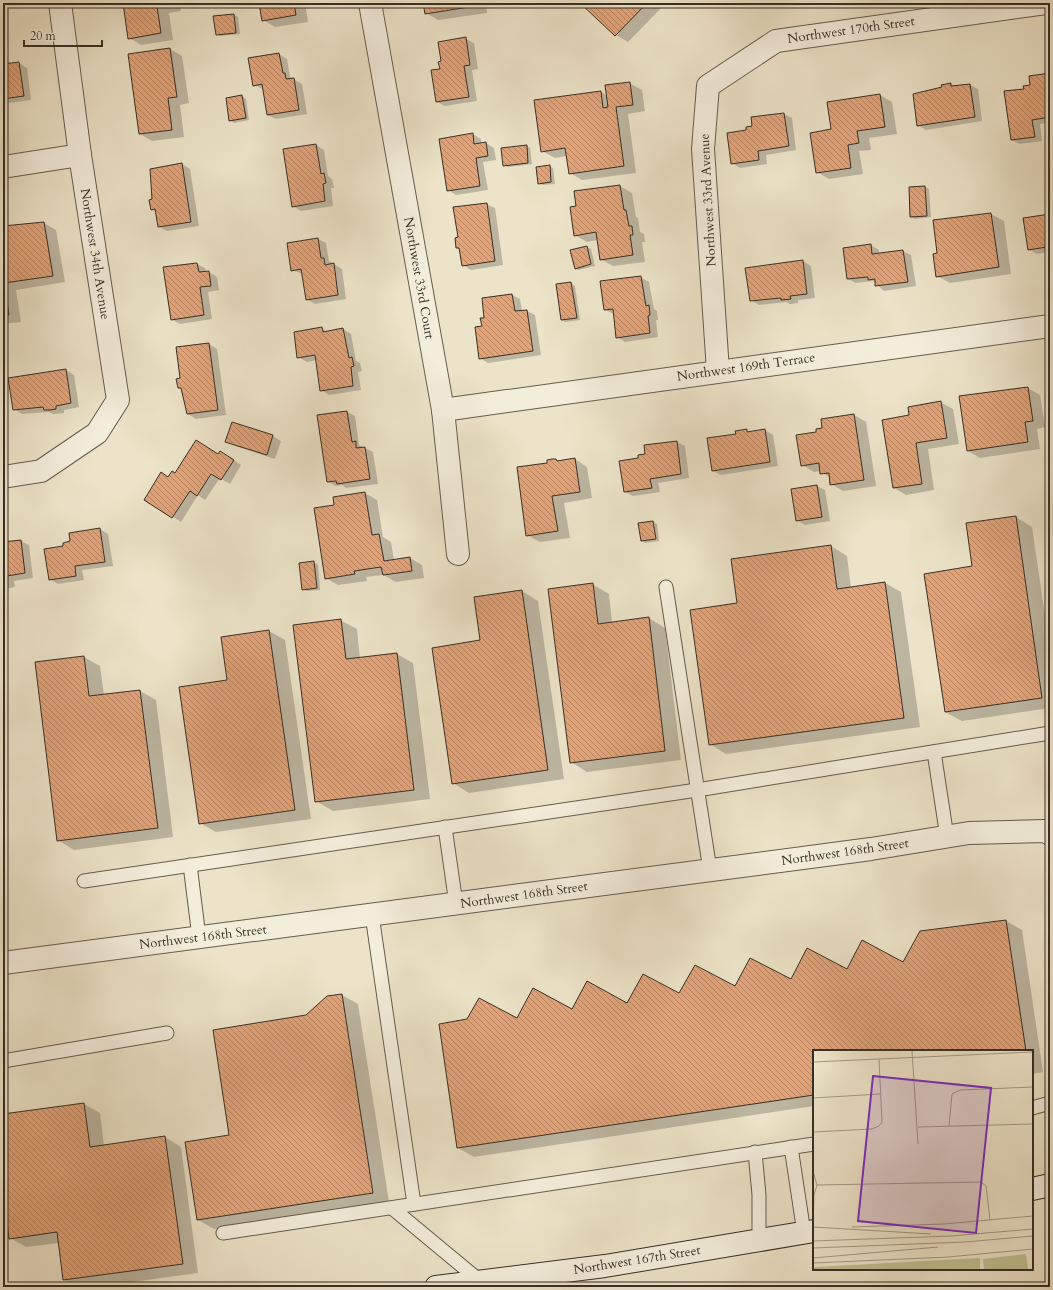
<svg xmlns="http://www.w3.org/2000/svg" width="1053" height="1290" font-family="Cardo,serif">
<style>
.shadow{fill:#0003}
.building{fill:url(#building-back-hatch);stroke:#372f25}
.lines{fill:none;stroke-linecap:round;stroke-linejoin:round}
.lane-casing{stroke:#645c4e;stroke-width:15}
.street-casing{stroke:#645c4e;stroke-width:24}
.secondary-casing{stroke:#372f25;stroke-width:24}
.lane{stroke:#f3eddb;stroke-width:13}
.street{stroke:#f3eddb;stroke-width:22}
.secondary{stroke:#f3eddb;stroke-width:22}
.labels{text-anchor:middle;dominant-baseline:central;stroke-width:4;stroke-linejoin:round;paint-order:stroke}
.street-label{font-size:13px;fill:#372f25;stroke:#f3eddb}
.inset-road{fill:none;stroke:#a49b87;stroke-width:1}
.view{fill:#7b2cbf;fill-opacity:0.15;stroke:#7b2cbf;stroke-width:2}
.inset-edge{fill:none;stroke:#372f25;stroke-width:2}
</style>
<defs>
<pattern id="building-back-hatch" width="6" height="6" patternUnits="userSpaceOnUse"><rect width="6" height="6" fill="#e2a379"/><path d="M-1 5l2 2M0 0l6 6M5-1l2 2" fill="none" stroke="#b88563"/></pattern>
</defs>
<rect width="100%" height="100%" fill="#ece3c8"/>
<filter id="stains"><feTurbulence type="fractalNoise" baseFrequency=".005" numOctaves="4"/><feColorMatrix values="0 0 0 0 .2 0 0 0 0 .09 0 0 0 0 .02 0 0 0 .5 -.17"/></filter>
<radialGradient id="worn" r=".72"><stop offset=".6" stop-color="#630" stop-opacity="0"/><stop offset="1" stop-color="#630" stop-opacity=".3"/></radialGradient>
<g class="shadow">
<polygon points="124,3 180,3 181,11 169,13 173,40 141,45 129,38"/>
<polygon points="260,3 305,3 308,22 275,27 263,20"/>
<polygon points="424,3 486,3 487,13 438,20 426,13"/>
<polygon points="582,3 666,3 628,42 616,35"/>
<polygon points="234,15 238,17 240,34 220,36 217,34"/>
<polygon points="466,39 474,43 478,69 472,70 477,101 445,106 437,102 441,70"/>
<polygon points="170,49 182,56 189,103 180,105 184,137 152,141 140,134"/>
<polygon points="279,54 287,59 290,77 302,84 307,114 276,119 267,115 263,89 254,85"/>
<polygon points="19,63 27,68 31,100 3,104 3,65"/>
<polygon points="1050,74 1050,122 1040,124 1042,141 1020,144 1011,140 1025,90"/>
<polygon points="629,83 642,90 645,111 628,114 636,173 582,180 570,173 567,156 555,158 542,151 601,92 608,96"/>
<polygon points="951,84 955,87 970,85 978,89 982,121 926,130 918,125 943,88"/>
<polygon points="880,95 892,102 897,134 869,138 871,150 859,151 863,174 829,179 817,172 832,130 828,102"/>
<polygon points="242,96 246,99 249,120 234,123 230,120"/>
<polygon points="784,114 792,118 796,150 766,155 767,164 740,168 732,163 747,131"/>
<polygon points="473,134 481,139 481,144 486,143 494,148 496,160 483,162 488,190 456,195 448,190"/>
<polygon points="316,145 324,150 328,176 332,179 334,188 331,188 333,206 301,211 293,206"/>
<polygon points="526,146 530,148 532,164 508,167 504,165"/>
<polygon points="182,164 190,169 199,226 167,231 159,227 156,212 152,209 153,200"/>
<polygon points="549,166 553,168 555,184 543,185 539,183"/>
<polygon points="620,186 632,193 636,217 638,218 640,232 644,234 645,242 642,242 645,262 613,266 600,259 598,240 587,242 575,235 577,207 575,192"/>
<polygon points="925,187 929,189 931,217 915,219 911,217"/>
<polygon points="486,204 495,208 503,265 471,270 463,265 460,249 457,247 459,238"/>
<polygon points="991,214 1004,221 1011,274 950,283 937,276 938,254 934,221"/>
<polygon points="1050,215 1050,252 1037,254 1028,249"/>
<polygon points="44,223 56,230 65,282 16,290 21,322 3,324 3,228"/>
<polygon points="318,239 326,243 329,261 342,269 346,299 315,304 306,299 303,274 292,270"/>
<polygon points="871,245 879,250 879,254 903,251 911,255 916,286 884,291 873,281 856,283 848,279"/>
<polygon points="587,247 591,249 595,266 579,270 575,268"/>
<polygon points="803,261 811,266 815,298 798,300 798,303 790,304 786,302 759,305 751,300"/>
<polygon points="197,264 205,268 206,272 209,272 217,277 219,290 208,292 212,319 180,324 171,319"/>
<polygon points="640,277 649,282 654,309 657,311 658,320 656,320 658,337 625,342 617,337 614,314 605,310"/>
<polygon points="571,283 575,286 580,320 565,322 562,320"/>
<polygon points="512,295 520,299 522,311 527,311 535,315 541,355 488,363 480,358 485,318 483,299"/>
<polygon points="322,328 327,332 343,329 351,334 356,361 360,363 362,371 358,372 361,390 329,395 321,390 317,360 307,362 298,357"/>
<polygon points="209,344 217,349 226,415 196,419 188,414 183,390 179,388"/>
<polygon points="66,370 74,375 79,407 64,410 64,413 53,414 49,412 22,414 14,409"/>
<polygon points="1028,388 1040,395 1045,427 1037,429 1040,449 980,458 968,451 960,397"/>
<polygon points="940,402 953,409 959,444 928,449 934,490 906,495 894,488 911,416"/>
<polygon points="347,412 355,416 359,445 373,452 378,484 346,488 342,485 336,486 328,482 318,415"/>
<polygon points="854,415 866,422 876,486 843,491 831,484 830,478 821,471 814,472 802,465 823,428"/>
<polygon points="232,424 273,436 281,441 275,459 235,446 227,441"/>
<polygon points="746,430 750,433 765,430 773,435 778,466 721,475 713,471 737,434"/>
<polygon points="677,442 685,446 689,478 658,483 660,492 633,496 625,492 640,459"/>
<polygon points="218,455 228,456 241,465 230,484 220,478 205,500 198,495 181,522 145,499 169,478"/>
<polygon points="575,459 587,467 592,498 564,503 570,538 540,542 527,535 549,464 556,460 560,462"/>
<polygon points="817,486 825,490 830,521 805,525 797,520"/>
<polygon points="365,493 377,500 383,537 391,542 394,560 410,558 422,565 424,578 396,582 383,575 366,577 367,581 338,585 326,578 335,506"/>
<polygon points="1016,517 1032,527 1050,650 1050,708 962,721 945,712 974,567"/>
<polygon points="653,522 657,524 659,541 645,543 641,540"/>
<polygon points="100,529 108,534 113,566 82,570 84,580 58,584 49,579 65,546 71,542 70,534"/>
<polygon points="21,541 29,545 33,578 14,581 15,587 4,589 3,543"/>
<polygon points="831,546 847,556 851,588 885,583 901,592 920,727 726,754 710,744"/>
<polygon points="314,562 318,565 320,590 307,591 303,589"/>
<polygon points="592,584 609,594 612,623 649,618 665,628 681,760 587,772 571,762"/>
<polygon points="522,591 538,601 564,779 469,793 453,783 482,641"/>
<polygon points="340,620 357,629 360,659 397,654 413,663 430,799 333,811 316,801"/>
<polygon points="269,631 285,640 311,819 216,832 200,823 228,681"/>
<polygon points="84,657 100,666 104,695 140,691 156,700 173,837 74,850 58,840"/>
<polygon points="1006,921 1022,930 1043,1072 1032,1074 1032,1051 814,1051 814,1106 474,1157 458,1148 517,1019 680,994 791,981 904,964 921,932"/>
<polygon points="342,995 358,1004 389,1202 214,1229 198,1220 231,1136 306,1016"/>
<polygon points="84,1104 100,1113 104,1146 165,1137 181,1147 198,1273 95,1287 77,1287 64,1280 59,1243 26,1247 10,1238 3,1185 3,1115"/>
</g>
<g class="building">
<polygon points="123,3 169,3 169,4 157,6 161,33 128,39"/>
<polygon points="259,3 294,3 296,15 262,21"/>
<polygon points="423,3 475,3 475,6 425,14"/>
<polygon points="580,3 647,3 615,36"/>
<polygon points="234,14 236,33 216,35 213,16"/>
<polygon points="466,37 470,65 464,66 469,97 436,102 431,70 440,69 438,62 441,61 438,42"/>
<polygon points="170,48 177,97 168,98 172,130 139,134 128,54"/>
<polygon points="279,53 283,73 285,73 286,79 294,78 299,110 267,115 262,84 253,86 248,58"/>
<polygon points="19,62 24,96 3,99 3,64"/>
<polygon points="1050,73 1050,117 1032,120 1035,137 1011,140 1004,91 1024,89 1023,86 1030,85 1029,76"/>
<polygon points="630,82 633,105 616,107 624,166 569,174 565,148 541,152 534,100 601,91 603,108 608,107 605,85"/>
<polygon points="951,83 951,86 970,84 975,117 917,126 913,94 942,87 941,85"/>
<polygon points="880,94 885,127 857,131 859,143 848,145 851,168 816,173 810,133 831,129 827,102"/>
<polygon points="242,95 246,118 229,121 226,98"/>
<polygon points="784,113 789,146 758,151 759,160 731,164 727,133 746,130 746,127 752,126 751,117"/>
<polygon points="473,133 474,144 486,142 488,156 476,158 480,186 447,191 439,139"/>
<polygon points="316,144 321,174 324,173 326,183 323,184 325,201 292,207 283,149"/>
<polygon points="527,145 528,163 503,166 501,148"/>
<polygon points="182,163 191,222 158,227 155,209 151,210 149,200 152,199 150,169"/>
<polygon points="550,165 551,182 538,184 536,167"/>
<polygon points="620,185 624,210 626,210 629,226 632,226 633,235 630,235 633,255 600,260 596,232 574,236 570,207 576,206 574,191"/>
<polygon points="925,186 927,216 910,217 909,187"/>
<polygon points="487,203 495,261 462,266 459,248 456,248 455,238 458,237 453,207"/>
<polygon points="991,213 999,267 936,277 933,254 937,253 933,220"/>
<polygon points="1050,214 1050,249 1048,250 1047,247 1028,250 1023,218"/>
<polygon points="44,222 53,276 4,283 9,315 3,316 3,226"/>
<polygon points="318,238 321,258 324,258 325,265 334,263 338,295 306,300 301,269 291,271 287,243"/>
<polygon points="871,244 872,254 903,250 908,282 875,286 875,279 868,280 868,277 847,279 843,248"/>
<polygon points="587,246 591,264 575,269 570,250"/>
<polygon points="803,260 807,294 790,296 791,299 781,300 781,298 750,301 745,268"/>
<polygon points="197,263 199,272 209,271 211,286 200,287 204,315 171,320 163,267"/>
<polygon points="641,276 646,306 649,305 650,315 648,316 650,333 616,338 613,309 604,310 600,281"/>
<polygon points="571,282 577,318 561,320 556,284"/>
<polygon points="512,294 515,311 527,310 533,351 479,359 475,327 482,326 480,318 484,318 482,298"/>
<polygon points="322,327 323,332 343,328 349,358 352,357 354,366 351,367 353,386 320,391 315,355 297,358 294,332"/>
<polygon points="209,343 218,410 187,414 181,388 178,388 176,379 180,378 176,347"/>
<polygon points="66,369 71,403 56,406 56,409 50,410 44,410 43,407 13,410 8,378"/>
<polygon points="1028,387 1033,421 1025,422 1028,442 967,451 959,396"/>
<polygon points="941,401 947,438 916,443 922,484 893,488 882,420 909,415 908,407"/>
<polygon points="347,411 352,442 356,441 356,448 365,447 370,479 337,484 336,481 327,482 317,415"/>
<polygon points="854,414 864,480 830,485 829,473 820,474 819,463 801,466 796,435 816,432 816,429 822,428 821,419"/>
<polygon points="232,422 273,435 267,455 225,442"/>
<polygon points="747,429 747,432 765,429 770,462 712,471 707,438 736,434 735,431"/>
<polygon points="196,440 218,454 220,451 234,460 221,480 211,474 197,496 190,491 172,518 144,500 161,472 168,477 172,471 175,473"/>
<polygon points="677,441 681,474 650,479 652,488 624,492 619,461 638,458 638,455 645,454 644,445"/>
<polygon points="575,458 580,492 552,496 558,531 526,536 517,467 547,463 547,460 552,459 556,459 557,461"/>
<polygon points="817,485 822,517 796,521 791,489"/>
<polygon points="365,492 372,535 379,534 384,561 410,557 412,571 383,575 381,567 354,571 355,574 325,579 314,508 334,505 333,497"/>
<polygon points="1016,516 1042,698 945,712 924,574 972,566 966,523"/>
<polygon points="653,521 656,539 641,541 638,523"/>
<polygon points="100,528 105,562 75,566 76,576 49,580 44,549 63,546 63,543 70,541 69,533"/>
<polygon points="21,540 25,573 7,576 7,583 3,584 3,542"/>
<polygon points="831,545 837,589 885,582 904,718 709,745 690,610 737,603 731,559"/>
<polygon points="314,561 317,588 302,590 299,563"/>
<polygon points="593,583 598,624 649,617 665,751 570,763 548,589"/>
<polygon points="522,590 548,770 452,784 432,648 480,640 474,597"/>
<polygon points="341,619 346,659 397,653 414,790 315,802 293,625"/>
<polygon points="269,630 295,810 199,824 179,687 227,680 221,637"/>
<polygon points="84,656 89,696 140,690 158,828 57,841 35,662"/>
<polygon points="1006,920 1026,1051 814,1051 814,1095 457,1148 439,1024 467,1019 479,998 517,1018 533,988 572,1009 587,981 627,1003 643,974 679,993 695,965 735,986 750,958 791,979 807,948 847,969 862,940 903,962 920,931"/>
<polygon points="342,994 373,1193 197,1220 185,1142 229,1135 213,1030 306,1015 327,996"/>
<polygon points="84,1103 90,1147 165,1136 183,1264 63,1280 57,1232 9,1239 3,1192 3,1114"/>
</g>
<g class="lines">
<defs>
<g id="lane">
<polyline points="666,587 710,870"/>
<polyline points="934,752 947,837"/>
<polyline points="445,827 456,904"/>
<polyline points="190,865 199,937"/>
<polyline points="84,881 697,790 1050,733"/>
<polyline points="372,915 414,1204"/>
<polyline points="3,1061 167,1033"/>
<polyline points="1032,1108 1050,1103"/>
<polyline points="791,1147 804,1233"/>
<polyline points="755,1152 759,1195 759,1241"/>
<polyline points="392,1208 480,1281"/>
<polyline points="223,1233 814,1144"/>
</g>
<g id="street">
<polyline points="370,3 443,410 458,554"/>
<polyline points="3,167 80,155"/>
<polyline points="718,371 703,149 708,86 776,41 1046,3"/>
<polyline points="443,410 1050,326"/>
<polyline points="3,477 41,471 97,433 118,400 80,155 60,3"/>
<polyline points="3,963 871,849 969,833 1045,831 1050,834"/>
</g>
<g id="secondary">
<polyline points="1032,1189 1050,1185"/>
<polyline points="436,1287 605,1266 814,1231"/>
</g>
</defs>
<use href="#lane" class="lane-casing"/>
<use href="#street" class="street-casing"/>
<use href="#secondary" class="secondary-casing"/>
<use href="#lane" class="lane"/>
<use href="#street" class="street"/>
<use href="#secondary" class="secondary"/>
</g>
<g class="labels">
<g class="street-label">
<text transform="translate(851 30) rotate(-8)">Northwest 170th Street</text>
<text transform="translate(708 200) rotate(-93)">Northwest 33rd Avenue</text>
<text transform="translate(95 254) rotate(81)">Northwest 34th Avenue</text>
<text transform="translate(419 278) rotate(80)">Northwest 33rd Court</text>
<text transform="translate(746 367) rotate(-8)">Northwest 169th Terrace</text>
<text transform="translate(845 852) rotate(-8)">Northwest 168th Street</text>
<text transform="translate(524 895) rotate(-8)">Northwest 168th Street</text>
<text transform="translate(203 937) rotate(-7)">Northwest 168th Street</text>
<text transform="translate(637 1260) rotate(-9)">Northwest 167th Street</text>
</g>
</g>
<g transform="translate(813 1050)">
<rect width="220" height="220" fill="#ece3c8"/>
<path d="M 213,204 L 215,219 L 171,219 L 170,209 ZM 167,208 L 167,219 L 0,219 L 2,217 Z" fill="#bfc191"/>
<path class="inset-road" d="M 99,1 L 105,94M 0,12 L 220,2M 0,48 L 67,44M 136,76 L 139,44 L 147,40 L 220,37M 105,77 L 220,74M 0,82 L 59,79 L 66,76 L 69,72 L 66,9M 0,121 L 4,135 L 1,145 L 0,177M 4,135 L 168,132 L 173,136 L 177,170M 0,177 L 118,184M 39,177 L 131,174 L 220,166M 0,191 L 138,186 L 220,179M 0,198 L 152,192 L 220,186M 0,208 L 125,197M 0,213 L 135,207 L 220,199"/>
<path class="view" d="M 60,26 L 178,38 L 163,183 L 45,171 Z"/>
<rect width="220" height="220" class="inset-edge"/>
</g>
<rect width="1053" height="1290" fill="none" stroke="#ece3c8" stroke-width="16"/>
<rect x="4" y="4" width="1045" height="1282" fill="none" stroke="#372f25" stroke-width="2"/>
<rect x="8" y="8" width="1037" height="1274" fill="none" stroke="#372f25"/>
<path d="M24 40v6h78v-6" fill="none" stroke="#372f25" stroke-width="2"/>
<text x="30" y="40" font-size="12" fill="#372f25" stroke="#f3eddb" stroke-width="3" paint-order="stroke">20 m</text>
<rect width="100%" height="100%" filter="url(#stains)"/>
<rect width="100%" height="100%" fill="url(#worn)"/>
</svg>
